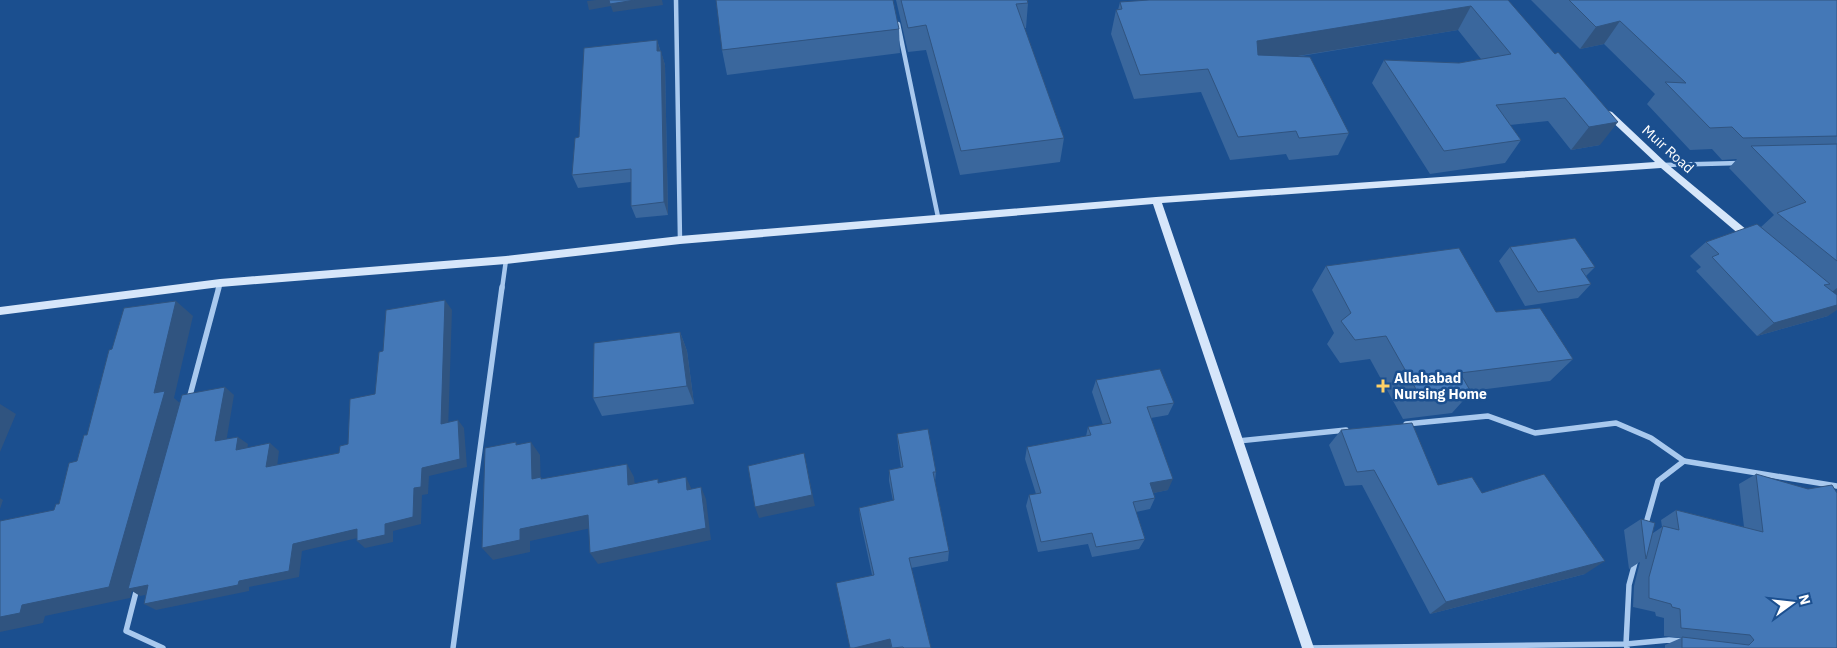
<svg xmlns="http://www.w3.org/2000/svg" width="1837" height="648" font-family="'IBM Plex Sans',sans-serif">
<style>
.lines{fill:none;stroke-linecap:round;stroke-linejoin:round}
.street-far1{stroke:#a9c9ee;stroke-width:4.5}
.street{stroke:#a9c9ee;stroke-width:5.5}
.secondary{fill:#d6e6fa;fill-rule:evenodd}
.wall{fill:#3a679d}
.shaded-wall{fill:#305480}
.building{fill:#4478b7;stroke:#305480}
.poi-dot{fill:#ffd166;stroke:#1b4f8f;stroke-width:2}
.labels{text-anchor:middle;dominant-baseline:central;stroke-width:5;stroke-linejoin:round;paint-order:stroke}
.street-label{font-size:14px;fill:#fff;stroke:#1b4f8f}
.poi-label{font-size:14px;font-weight:bold;fill:#fff;stroke:#1b4f8f;text-anchor:start}
</style>
<rect width="100%" height="100%" fill="#1b4f8f"/>
<g class="lines">
<g class="street-far1">
<polyline points="676,0 680,240"/>
<polyline points="898,24 938,217"/>
<polyline points="1663,165 1740,163"/>
<polyline points="218,289 220,283"/>
<polyline points="502,289 506,260"/>
</g>
<g class="street">
<polyline points="189,399 219,287"/>
<polyline points="1406,424 1488,416 1535,433 1616,423 1651,438 1684,461 1837,486"/>
<polyline points="1238,441 1346,430"/>
<polyline points="1645,527 1658,481 1684,461"/>
<polyline points="137,588 126,631 163,648"/>
<polyline points="453,648 502,287"/>
<polyline points="1305,648 1626,644 1629,585 1636,559"/>
<polyline points="1627,648 1626,644 1669,640 1681,641"/>
</g>
<polygon class="secondary" points="1609,111 1612,112 1666,163 1753,235 1755,238 1753,241 1747,241 1661,168 1162,203 1314,648 1302,648 1153,204 680,244 506,264 220,287 0,315 0,307 220,279 506,256 680,236 1156,197 1655,162 1606,116 1605,114 1606,112"/>
</g>
<g class="wall">
<polygon points="896,0 1027,0 1028,3 1026,28 1024,28 1064,138 1060,162 960,175 926,50 908,52"/>
<polygon points="1508,0 1600,145 1571,150 1548,121 1510,125 1521,140 1505,163 1430,174 1372,83 1384,60 1459,63 1481,59 1458,30 1295,57 1349,133 1338,155 1289,160 1286,154 1230,160 1201,92 1134,99 1111,34 1116,10 1118,10 1120,2"/>
<polygon points="1531,0 1837,0 1837,294 1836,294 1828,316 1757,336 1696,271 1701,267 1690,256 1706,242 1761,227 1774,215 1729,168 1737,159 1722,160 1712,149 1690,150 1647,104 1655,94 1604,44 1580,49"/>
<polygon points="899,29 900,53 727,75 722,50"/>
<polygon points="657,40 665,65 668,215 636,218 631,206 631,182 578,188 572,175 579,137"/>
<polygon points="1510,247 1595,267 1586,276 1591,284 1578,298 1525,306 1499,261"/>
<polygon points="1326,266 1496,312 1573,359 1550,381 1471,391 1471,392 1452,413 1403,419 1370,359 1340,363 1327,344 1334,333 1312,290"/>
<polygon points="680,332 687,351 694,404 602,416 593,398"/>
<polygon points="1096,380 1174,403 1168,415 1151,418 1168,490 1153,493 1155,498 1150,509 1136,512 1145,539 1139,549 1092,557 1088,544 1038,552 1026,506 1029,495 1036,494 1025,459 1027,447 1086,436 1088,427 1103,425 1092,392"/>
<polygon points="1341,430 1438,485 1482,493 1585,574 1430,614 1362,485 1345,486 1329,445"/>
<polygon points="897,434 936,472 935,482 949,551 948,561 911,568 931,648 891,648 872,575 860,519 859,508 893,501 889,481 889,470 901,468 898,446"/>
<polygon points="1756,474 1837,648 1665,648 1665,645 1681,638 1664,636 1664,618 1656,616 1655,612 1633,607 1634,586 1640,562 1629,569 1624,530 1641,519 1653,533 1662,527 1661,520 1676,510 1744,527 1739,484"/>
</g>
<g class="shaded-wall">
<polygon points="596,0 662,0 663,5 613,12 611,6 589,10 587,1"/>
<polygon points="1471,6 1458,30 1249,64 1257,41"/>
<polygon points="1620,21 1604,44 1580,49 1596,27"/>
<polygon points="657,40 661,54 657,51"/>
<polygon points="661,51 665,65 668,215 664,202"/>
<polygon points="1618,122 1600,145 1571,150 1589,127"/>
<polygon points="1837,288 1837,294 1828,295"/>
<polygon points="445,300 452,310 448,432 441,424"/>
<polygon points="176,301 193,316 174,398 182,405 148,585 160,592 140,596 132,591 130,598 45,616 43,623 0,632 0,617 22,605 154,393"/>
<polygon points="1837,305 1837,310 1828,316 1757,336 1774,323"/>
<polygon points="680,332 687,351 694,404 687,386"/>
<polygon points="225,387 234,395 225,449 215,441"/>
<polygon points="0,404 16,414 0,452"/>
<polygon points="458,420 464,428 467,467 429,476 428,494 422,495 421,524 393,531 393,542 365,548 357,541 385,524 414,488 422,468"/>
<polygon points="238,437 248,444 246,457 236,450"/>
<polygon points="531,442 540,455 541,491 532,479"/>
<polygon points="270,443 279,451 276,475 266,467"/>
<polygon points="804,453 815,506 759,518 755,507"/>
<polygon points="627,464 634,477 636,497 628,485"/>
<polygon points="686,477 692,490 687,490"/>
<polygon points="1173,479 1168,490 1145,495 1150,483"/>
<polygon points="701,487 706,499 711,540 598,564 590,553"/>
<polygon points="0,498 3,500 0,509"/>
<polygon points="588,515 596,527 530,541 530,552 493,560 482,548 520,529"/>
<polygon points="357,529 366,536 302,551 299,577 249,587 249,591 156,610 144,604 239,581 293,544"/>
<polygon points="1605,561 1585,574 1430,614 1446,602"/>
<polygon points="890,639 891,648 854,648"/>
</g>
<g class="building">
<polygon points="609,0 635,0 610,4"/>
<polygon points="716,0 893,0 899,29 722,50"/>
<polygon points="901,0 1027,0 1028,3 1016,4 1064,138 961,151 926,25 908,28"/>
<polygon points="1149,0 1508,0 1555,54 1558,52 1618,122 1589,127 1565,98 1496,105 1521,140 1444,151 1384,60 1459,63 1511,54 1471,6 1257,41 1258,55 1310,57 1349,133 1299,138 1296,131 1238,137 1208,69 1140,75 1116,10 1122,9 1120,2"/>
<polygon points="1569,0 1837,0 1837,136 1743,138 1732,127 1710,128 1665,82 1686,83 1620,21 1596,27"/>
<polygon points="657,40 657,51 661,51 664,202 631,206 631,169 572,175 575,138 579,137 584,48"/>
<polygon points="1837,144 1837,261 1777,213 1806,202 1751,146"/>
<polygon points="1757,224 1830,284 1824,285 1837,295 1837,305 1774,323 1712,257 1719,254 1706,242"/>
<polygon points="1575,238 1595,267 1581,269 1591,284 1538,292 1510,247"/>
<polygon points="1459,248 1496,312 1540,308 1573,359 1460,373 1471,392 1421,398 1386,336 1355,340 1341,321 1351,313 1326,266"/>
<polygon points="445,300 441,424 458,420 460,459 422,468 421,487 414,488 413,517 385,524 385,535 357,541 357,529 293,544 289,571 239,581 238,585 144,604 148,585 128,589 182,395 225,387 215,441 238,437 236,450 270,443 266,467 339,453 340,446 348,444 350,399 375,394 379,352 383,351 386,310"/>
<polygon points="176,301 154,393 165,391 109,587 22,605 20,613 0,617 0,521 54,510 56,504 59,504 69,463 77,461 84,435 87,435 109,350 112,349 124,308"/>
<polygon points="680,332 687,386 593,398 594,343"/>
<polygon points="1160,369 1174,403 1147,407 1173,479 1150,483 1155,498 1133,502 1145,539 1096,547 1092,533 1041,542 1029,495 1041,493 1027,447 1091,435 1088,427 1111,423 1096,380"/>
<polygon points="1412,423 1438,485 1472,477 1482,493 1544,474 1605,561 1446,602 1374,470 1357,472 1341,430"/>
<polygon points="928,429 936,472 933,472 949,551 909,558 931,648 904,648 903,647 892,648 890,639 854,648 850,648 836,583 874,575 859,508 894,500 889,470 903,467 897,434"/>
<polygon points="516,442 516,445 531,442 532,479 541,477 541,479 627,464 628,485 658,479 658,483 686,477 687,490 701,487 706,528 590,553 588,515 520,529 520,540 482,548 485,448"/>
<polygon points="804,453 812,495 755,507 748,466"/>
<polygon points="1756,474 1808,489 1832,485 1837,493 1837,648 1682,648 1682,637 1749,645 1754,640 1750,635 1681,628 1680,609 1672,607 1671,604 1649,598 1649,577 1663,526 1679,530 1676,510 1763,532"/>
<polygon points="1641,519 1655,523 1646,559 1645,552"/>
</g>
<path class="poi-dot" d="M1380.5 378.5h5v5h5v5h-5v5h-5v-5h-5v-5h5z"/>
<g class="labels">
<g class="street-label">
<text transform="translate(1668 149) rotate(42)">Muir Road</text>
</g>
<g class="poi-label">
<text x="1394" y="378">Allahabad<tspan x="1394" dy="16">Nursing Home</tspan></text>
</g>
</g>
<g transform="translate(1792 603) rotate(75)" stroke="#1b4f8f" stroke-width="4" paint-order="stroke">
<path d="M0-4L9 19L0 12L-9 19Z" fill="#ffffff"/>
<text y="-8" font-size="14" font-weight="bold" text-anchor="middle" fill="#ffffff">N</text>
</g>
</svg>
